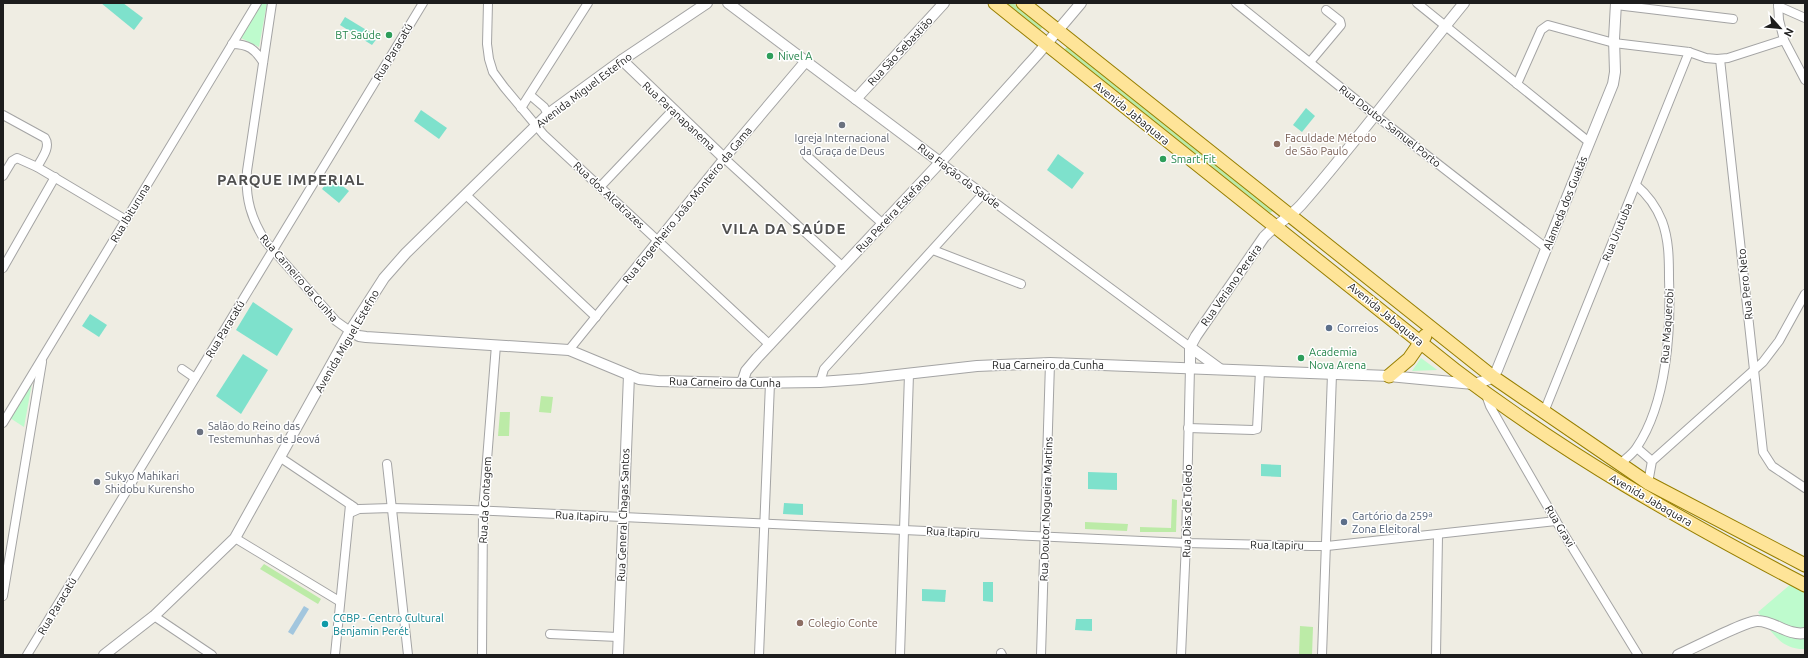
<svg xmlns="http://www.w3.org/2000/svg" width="1808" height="658" font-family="Ubuntu,sans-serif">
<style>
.grass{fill:#bceba7}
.park{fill:#befbcd}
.pitch{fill:#7ee1cc}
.water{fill:#a2c6de}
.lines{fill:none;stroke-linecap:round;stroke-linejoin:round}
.minor-casing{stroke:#a4a4a4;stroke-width:10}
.tertiary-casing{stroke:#a4a4a4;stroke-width:12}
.primary-casing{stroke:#977f00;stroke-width:15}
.minor{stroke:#fff;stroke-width:8}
.tertiary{stroke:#fff;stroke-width:10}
.primary{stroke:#fee498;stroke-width:13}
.leisure-dot{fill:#2e9e5b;stroke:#fff;stroke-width:1.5}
.worship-dot{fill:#6b7280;stroke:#fff;stroke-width:1.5}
.education-dot{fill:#8d6e63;stroke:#fff;stroke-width:1.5}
.service-dot{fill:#5c6f8a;stroke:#fff;stroke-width:1.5}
.culture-dot{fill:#0f9aa8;stroke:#fff;stroke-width:1.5}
.labels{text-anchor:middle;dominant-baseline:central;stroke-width:3;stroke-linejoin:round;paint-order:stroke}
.leisure-label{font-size:11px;fill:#27864d;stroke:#fff;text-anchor:start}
.street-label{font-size:11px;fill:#1d1d1d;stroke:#fff}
.worship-label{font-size:11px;fill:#5b616d;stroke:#fff;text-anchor:start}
.education-label{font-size:11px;fill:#785e54;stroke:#fff;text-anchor:start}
.service-label{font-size:11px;fill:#4e5e75;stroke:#fff;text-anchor:start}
.culture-label{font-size:11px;fill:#0d838f;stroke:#fff;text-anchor:start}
.district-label{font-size:15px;font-weight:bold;letter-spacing:1px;fill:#505050;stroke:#fff}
</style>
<rect width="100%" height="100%" fill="#efede3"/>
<g class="grass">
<polygon points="1006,3 1013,3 1043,27 1040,30"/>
<polygon points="1067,47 1274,210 1270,213 1064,50"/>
<polygon points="541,396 553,397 551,413 539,412"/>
<polygon points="500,412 510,412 509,436 498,436"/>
<polygon points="1172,499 1177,500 1176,532 1140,532 1140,527 1171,528"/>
<polygon points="1085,522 1128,524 1127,531 1085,529"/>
<polygon points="264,564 321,599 318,604 260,569"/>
<polygon points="1300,626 1313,627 1312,655 1299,655"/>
</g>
<g class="park">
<polygon points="261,3 267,3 259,47 241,38"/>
<polygon points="1421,358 1436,369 1437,370 1412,371"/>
<polygon points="32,383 24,427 10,418"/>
<path d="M 1792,583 L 1805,590 L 1805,649 C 1780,650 1770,630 1758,612 Z"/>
</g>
<g class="pitch">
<polygon points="101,3 123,3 143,18 134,30"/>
<polygon points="345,17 378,37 372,45 340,25"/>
<polygon points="1306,108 1315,116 1302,132 1293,125"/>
<polygon points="421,110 447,128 439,139 414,121"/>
<polygon points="1058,154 1084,173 1072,189 1047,170"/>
<polygon points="331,177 349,191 339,203 322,189"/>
<polygon points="253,302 293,329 277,356 236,330"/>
<polygon points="90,314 107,325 99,337 82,326"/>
<polygon points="243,354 268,370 241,414 216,396"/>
<polygon points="1261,464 1281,465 1281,477 1261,476"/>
<polygon points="1088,472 1117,473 1117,490 1088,489"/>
<polygon points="784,503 803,504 803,515 783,514"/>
<polygon points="983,582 993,582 993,602 983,601"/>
<polygon points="922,589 946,590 945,602 922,601"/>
<polygon points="1076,619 1092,619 1092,631 1075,630"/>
</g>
<polygon class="water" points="304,606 309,609 293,635 288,632"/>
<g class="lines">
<defs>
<g id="minor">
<path d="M 272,3 L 247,171 C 245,198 251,219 266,242 L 336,321 L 350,331"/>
<polyline points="488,3 487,44 489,59 493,72 504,87 544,135 770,345"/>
<polyline points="1236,3 1375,115 1546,248"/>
<polyline points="1417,3 1589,142"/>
<polyline points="1778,3 1779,20 1784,40 1805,80"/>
<polyline points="1616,5 1733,19"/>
<polyline points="1778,6 1805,18"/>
<path d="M 232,44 C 248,44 255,49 263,62"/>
<polyline points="1720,59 1763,452 1772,466 1805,488"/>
<polyline points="1310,62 1341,25 1340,21 1326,10"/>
<polyline points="1517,84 1541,30 1548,25 1614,43 1689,52 1706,58 1717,59 1728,58 1784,40"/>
<polyline points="530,95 544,107 548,114"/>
<polyline points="521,108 588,3"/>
<path d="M 3,115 L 45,138 C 51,147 42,158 37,167"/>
<polyline points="807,156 883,224"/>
<polyline points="940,162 1190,347"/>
<polyline points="3,176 12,161 17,158 37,167 126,220"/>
<polyline points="600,187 673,110"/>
<polyline points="466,195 596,317"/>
<polyline points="933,250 1021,284"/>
<polyline points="3,268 55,177"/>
<polyline points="569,350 724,158 843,267"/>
<polyline points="182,369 195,378"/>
<polyline points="820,382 824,369 983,194"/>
<polyline points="1486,395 1490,406 1503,429 1556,521 1638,655"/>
<polyline points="1544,412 1689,52"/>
<polyline points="3,423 257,3"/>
<polyline points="1188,428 1253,430 1257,429 1260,371"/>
<polyline points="1637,448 1652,461"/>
<polyline points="281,458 354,507"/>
<polyline points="387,464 408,655"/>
<path d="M 1620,464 C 1625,459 1633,454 1637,447 C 1667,402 1671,331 1669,279 C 1669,259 1669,240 1662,221 C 1656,206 1648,195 1636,185"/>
<polyline points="1648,483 1652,461 1763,362 1779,341 1805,294"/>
<polyline points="350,513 359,509 391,508 471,510 1186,543 1311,546 1327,546 1556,521"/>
<polyline points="235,538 339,601"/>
<polyline points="3,596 42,362"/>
<polyline points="154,616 212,655"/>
<polyline points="550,634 618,637"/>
<polyline points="1001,653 1002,655"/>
<polyline points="27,655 423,3"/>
<polyline points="335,655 350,505"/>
<polyline points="482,655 483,511 496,345"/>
<polyline points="759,655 770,383"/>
<polyline points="900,655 909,374"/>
<polyline points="1041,655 1050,363"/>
<polyline points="1181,655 1186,543 1190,367"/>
<polyline points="1322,655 1332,374"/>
<polyline points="1436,655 1438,536"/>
</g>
<g id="tertiary">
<polyline points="728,3 940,162"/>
<polyline points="622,60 724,158 806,61"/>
<polyline points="856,99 944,3"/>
<path d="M 350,331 L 359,336 L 366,337 L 569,350 L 639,379 L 658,381 L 742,383 L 820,382 L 861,379 L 977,366 L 1050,363 L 1389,376 L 1473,384 C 1484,381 1491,381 1497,370 L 1613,84 L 1615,72 L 1614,39 L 1616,3"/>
<polyline points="1190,347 1220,369"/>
<path d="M 1190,367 L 1190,347 L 1196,336 L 1264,237 C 1275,225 1290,217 1301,205 C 1358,140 1409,70 1464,3"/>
<polyline points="742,383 746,371 757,358 947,155 1037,55 1081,3"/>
<polyline points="104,655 154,616 235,538 350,331 384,278 406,253 548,114 622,60 707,3"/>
<polyline points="618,655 629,375"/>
<path d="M 1678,655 C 1692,649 1747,620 1758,621 C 1774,621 1788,636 1805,633"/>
</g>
<g id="primary">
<path d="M 995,3 L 1455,370 C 1564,454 1683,521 1805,585"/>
<polyline points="1023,3 1493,377 1648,483 1805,565"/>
<polyline points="1389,376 1409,359 1425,336"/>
</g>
</defs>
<use href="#minor" class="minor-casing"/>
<use href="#tertiary" class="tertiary-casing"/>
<use href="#primary" class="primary-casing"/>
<use href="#minor" class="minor"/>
<use href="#tertiary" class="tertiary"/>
<use href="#primary" class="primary"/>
</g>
<g class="leisure-dot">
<circle cx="389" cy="35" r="4"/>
<circle cx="770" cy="56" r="4"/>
<circle cx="1163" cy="159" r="4"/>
<circle cx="1301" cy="358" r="4"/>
</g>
<g class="worship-dot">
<circle cx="842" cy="125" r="4"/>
<circle cx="200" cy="432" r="4"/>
<circle cx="97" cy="482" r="4"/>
</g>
<g class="education-dot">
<circle cx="1277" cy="144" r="4"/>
<circle cx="800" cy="623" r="4"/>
</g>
<g class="service-dot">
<circle cx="1329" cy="328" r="4"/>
<circle cx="1344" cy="522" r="4"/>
</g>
<circle class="culture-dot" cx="325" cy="624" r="4"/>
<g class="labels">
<g class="leisure-label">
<text x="381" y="35" text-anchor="end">BT Saúde</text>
<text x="778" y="56">Nivel A</text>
<text x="1171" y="159">Smart Fit</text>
<text x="1309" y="352">Academia<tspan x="1309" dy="13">Nova Arena</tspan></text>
</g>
<g class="street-label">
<text transform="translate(900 51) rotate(-47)">Rua São Sebastião</text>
<text transform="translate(393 52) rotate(-59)">Rua Paracatú</text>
<text transform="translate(584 90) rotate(-37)">Avenida Miguel Estefno</text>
<text transform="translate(1132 113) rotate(39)">Avenida Jabaquara</text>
<text transform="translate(679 116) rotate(43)">Rua Paranapanema</text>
<text transform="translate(1390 126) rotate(38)">Rua Doutor Samuel Porto</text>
<text transform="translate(959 176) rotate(37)">Rua Fiação da Saúde</text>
<text transform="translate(609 195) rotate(43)">Rua dos Alcatrazes</text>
<text transform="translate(1565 203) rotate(-68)">Alameda dos Guatás</text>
<text transform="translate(687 205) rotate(-51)">Rua Engenheiro João Monteiro da Gama</text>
<text transform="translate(130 213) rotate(-59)">Rua Ibituruna</text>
<text transform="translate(893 213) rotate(-47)">Rua Pereira Estefano</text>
<text transform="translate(1617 232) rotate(-68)">Rua Urutuba</text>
<text transform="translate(299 278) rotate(49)">Rua Carneiro da Cunha</text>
<text transform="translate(1745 284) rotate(-96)">Rua Pero Neto</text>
<text transform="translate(1231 285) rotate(-55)">Rua Veriano Pereira</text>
<text transform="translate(1386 314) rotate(39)">Avenida Jabaquara</text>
<text transform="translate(1667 326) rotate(-86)">Rua Maquerobi</text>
<text transform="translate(225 329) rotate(-59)">Rua Paracatú</text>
<text transform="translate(347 341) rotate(-60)">Avenida Miguel Estefno</text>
<text x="1048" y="365">Rua Carneiro da Cunha</text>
<text transform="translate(725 382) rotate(1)">Rua Carneiro da Cunha</text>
<text transform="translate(485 500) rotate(-87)">Rua da Contagem</text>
<text transform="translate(1651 500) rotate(30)">Avenida Jabaquara</text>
<text transform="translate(1046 509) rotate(-88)">Rua Doutor Nogueira Martins</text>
<text transform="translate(1187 511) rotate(-89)">Rua Dias de Toledo</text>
<text transform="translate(623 515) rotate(-88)">Rua General Chagas Santos</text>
<text transform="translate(582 516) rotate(3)">Rua Itapiru</text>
<text transform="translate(1560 526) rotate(59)">Rua Gravi</text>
<text transform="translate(953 532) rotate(3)">Rua Itapiru</text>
<text transform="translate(1277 545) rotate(1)">Rua Itapiru</text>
<text transform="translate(57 606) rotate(-59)">Rua Paracatú</text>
</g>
<g class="worship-label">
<text x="842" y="138" text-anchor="middle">Igreja Internacional<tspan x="842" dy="13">da Graça de Deus</tspan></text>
<text x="208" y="426">Salão do Reino das<tspan x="208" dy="13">Testemunhas de Jeová</tspan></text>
<text x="105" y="476">Sukyo Mahikari<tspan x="105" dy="13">Shidobu Kurensho</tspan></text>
</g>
<g class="education-label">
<text x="1285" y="138">Faculdade Método<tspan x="1285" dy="13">de São Paulo</tspan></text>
<text x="808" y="623">Colegio Conte</text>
</g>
<g class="service-label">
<text x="1337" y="328">Correios</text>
<text x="1352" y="516">Cartório da 259ª<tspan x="1352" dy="13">Zona Eleitoral</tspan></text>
</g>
<g class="culture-label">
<text x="333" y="618">CCBP - Centro Cultural<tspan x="333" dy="13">Benjamin Perét</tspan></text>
</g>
<g class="district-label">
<text x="291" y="179">PARQUE IMPERIAL</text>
<text x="784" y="228">VILA DA SAÚDE</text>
</g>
</g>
<rect width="1808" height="658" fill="none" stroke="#1d1d1d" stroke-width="8"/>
<g transform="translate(1780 28) rotate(117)" stroke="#ffffff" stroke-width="3" paint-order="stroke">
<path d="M0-3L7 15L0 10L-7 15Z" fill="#1d1d1d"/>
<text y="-6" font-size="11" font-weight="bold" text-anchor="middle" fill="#1d1d1d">N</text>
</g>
</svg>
